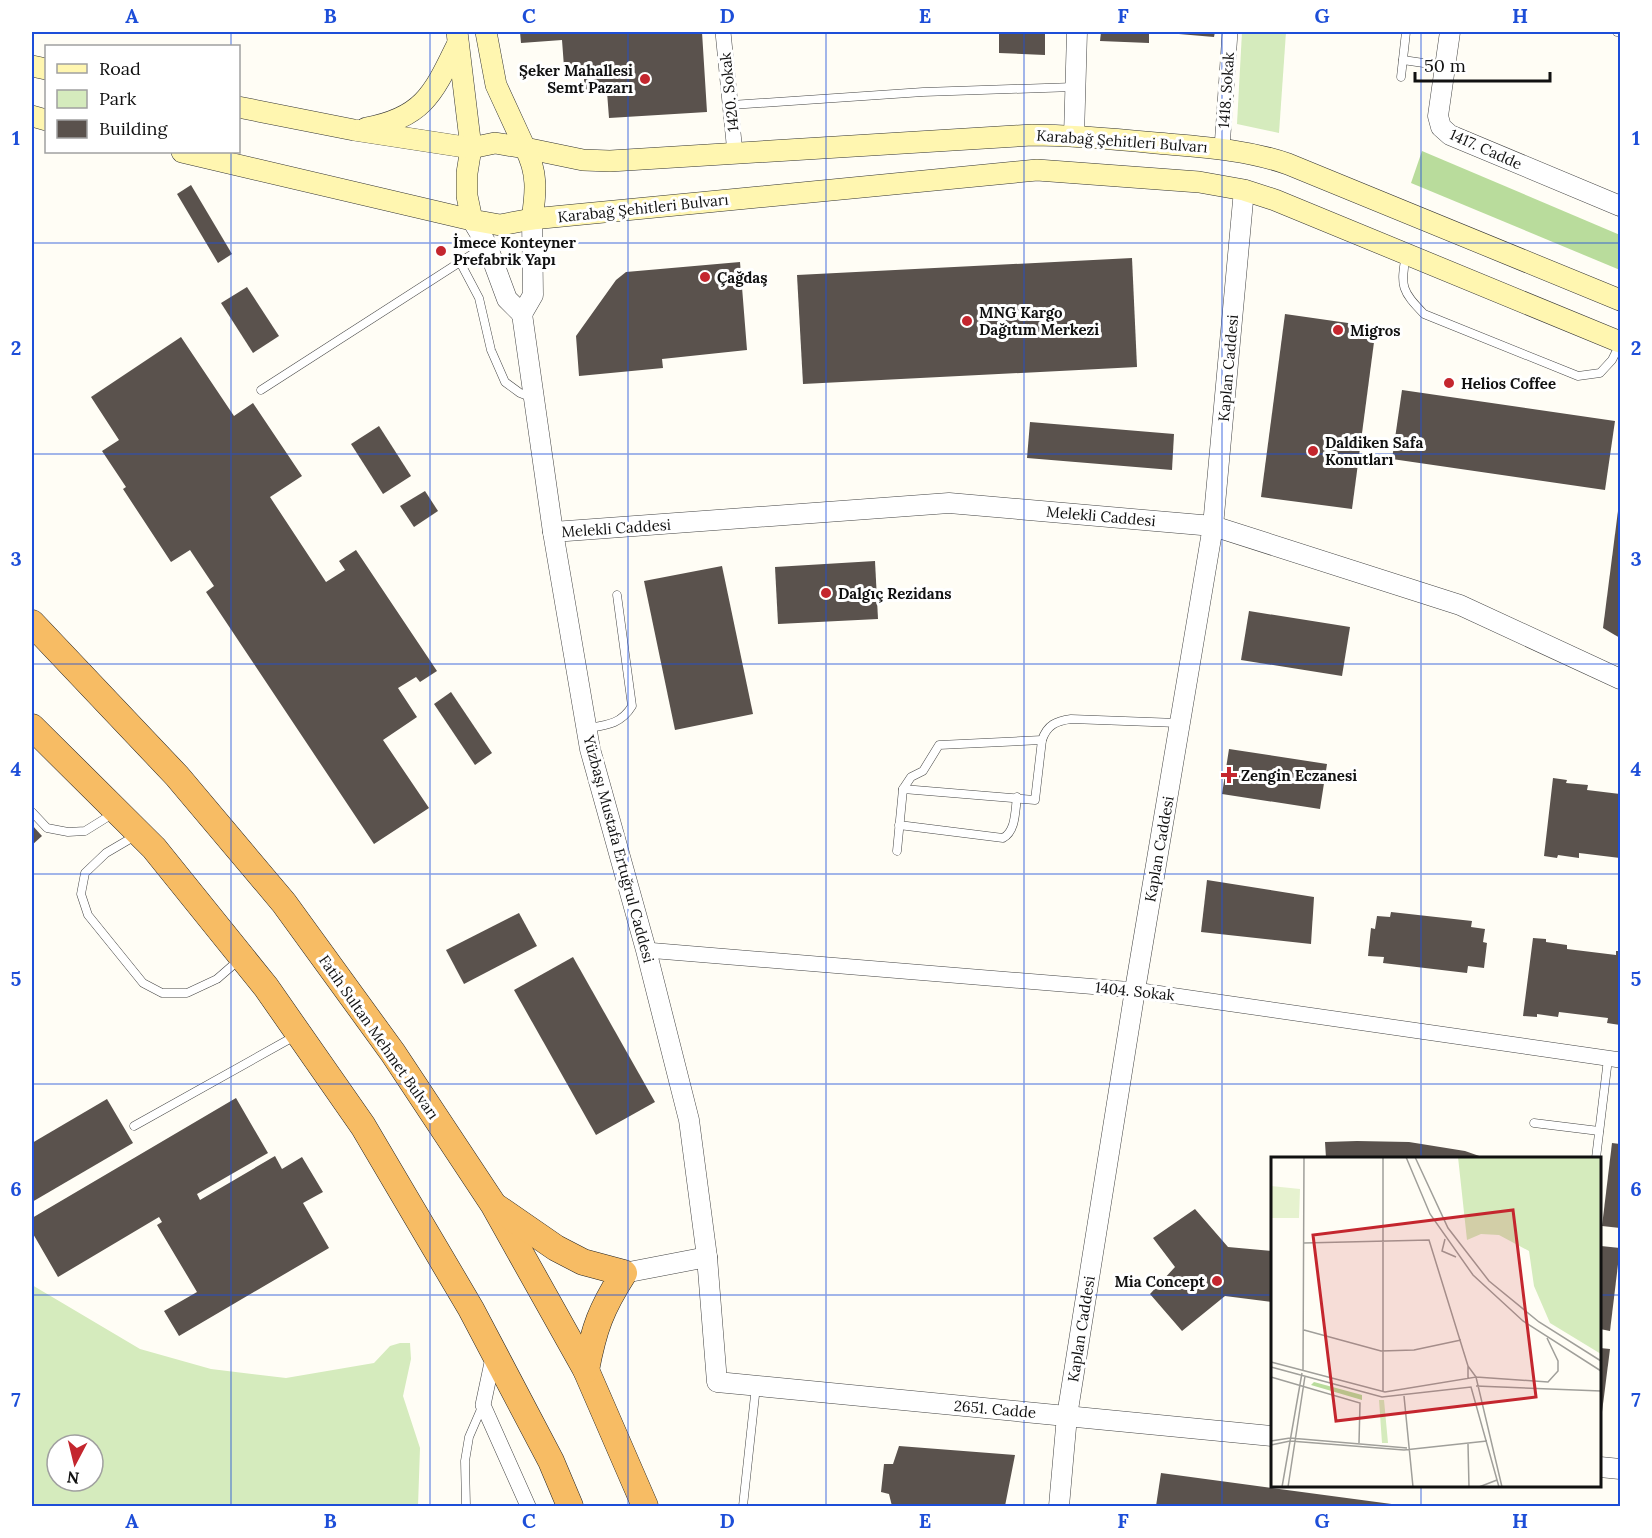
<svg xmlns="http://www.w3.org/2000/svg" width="1652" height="1538" font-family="Lora,serif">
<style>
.green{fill:#d5ebbd;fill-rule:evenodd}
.forest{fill:#b9dc9c}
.building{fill:#5a524d}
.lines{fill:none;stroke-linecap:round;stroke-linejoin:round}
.service-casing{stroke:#444;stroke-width:9}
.minor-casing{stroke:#444;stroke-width:16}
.tertiary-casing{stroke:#444;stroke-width:21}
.secondary-casing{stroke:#333;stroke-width:22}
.trunk-casing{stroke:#222;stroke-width:27}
.service{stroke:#fff;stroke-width:8}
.minor{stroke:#fff;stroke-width:15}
.tertiary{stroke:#fff;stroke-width:20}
.secondary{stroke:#fff6b0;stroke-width:21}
.trunk{stroke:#f7bc64;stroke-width:26}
.grid{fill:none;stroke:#1d4ed8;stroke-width:1.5;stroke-opacity:0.55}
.poi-dot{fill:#c4262e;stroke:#fff;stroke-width:2}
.labels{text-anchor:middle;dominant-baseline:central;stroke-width:6;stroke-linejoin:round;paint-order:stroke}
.poi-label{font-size:15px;font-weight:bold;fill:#111;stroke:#fff;text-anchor:start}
.street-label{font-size:15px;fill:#111;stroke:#fff}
.inset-road{fill:none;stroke:#a09f9a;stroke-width:1.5}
.view{fill:#c4262e;fill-opacity:0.15;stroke:#c4262e;stroke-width:3}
.inset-edge{fill:none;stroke:#111;stroke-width:3}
.neatline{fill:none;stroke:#1d4ed8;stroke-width:2}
.grid-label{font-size:20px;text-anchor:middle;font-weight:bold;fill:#1d4ed8}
</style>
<rect width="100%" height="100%" fill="#fffdf5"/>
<g class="green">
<polygon points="1242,32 1286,32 1279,133 1237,124"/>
<path d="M 32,1285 L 140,1349 L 211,1369 L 286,1378 L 374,1363 L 390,1346 L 400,1343 L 410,1343 L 411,1359 L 403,1396 L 420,1448 L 418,1506 L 32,1506 ZM 57,1445 L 93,1445 L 93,1481 L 57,1481 Z"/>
</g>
<polygon class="forest" points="1422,151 1620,235 1620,270 1411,183"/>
<g class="building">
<polygon points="520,32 702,32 707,112 609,118 607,92 585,93 583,66 564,67 562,40 521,43"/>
<polygon points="999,32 1045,32 1045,55 999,53"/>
<polygon points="1101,32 1149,32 1149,43 1100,41"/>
<polygon points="1167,32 1215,32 1214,37 1167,33"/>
<polygon points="191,185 232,254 218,263 177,194"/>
<polygon points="1132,258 1137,367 803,384 797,275"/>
<polygon points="740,262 747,350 662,359 663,368 579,376 576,336 616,280 626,272"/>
<polygon points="247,287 279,336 253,353 221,303"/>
<polygon points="1285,314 1376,327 1352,509 1261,497"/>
<polygon points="181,337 234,416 253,403 302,476 270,497 326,582 345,570 339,561 356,550 437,671 420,682 416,677 398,688 417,717 383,740 429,808 374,844 206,592 214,586 190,550 171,562 123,489 126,487 102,451 119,440 91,397"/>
<polygon points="1402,390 1615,421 1605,490 1392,459"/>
<polygon points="1030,422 1174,434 1172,470 1027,458"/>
<polygon points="379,426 411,476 383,494 351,444"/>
<polygon points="425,491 438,511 414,527 400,506"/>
<polygon points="1619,503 1620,503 1620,638 1603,628"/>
<polygon points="875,561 878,619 778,624 775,567"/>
<polygon points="722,566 753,714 675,730 644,581"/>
<polygon points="1249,611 1350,627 1342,676 1241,660"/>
<polygon points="451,692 492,753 475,765 434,704"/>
<polygon points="1229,749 1327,764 1320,809 1222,794"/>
<polygon points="1553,778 1567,780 1566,783 1588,785 1587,790 1620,794 1620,858 1579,853 1579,858 1558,855 1557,858 1544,856"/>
<polygon points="32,825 42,836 32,845"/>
<polygon points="1207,880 1314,897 1311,944 1201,932"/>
<polygon points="1391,912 1472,921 1471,927 1485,929 1483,942 1487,943 1484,968 1468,966 1467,973 1383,963 1384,957 1368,956 1371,928 1375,929 1377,916 1390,917"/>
<polygon points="519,913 537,946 464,984 446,950"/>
<polygon points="1533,938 1546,939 1546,942 1567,945 1567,949 1616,955 1616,951 1620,951 1620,1025 1607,1023 1608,1018 1559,1012 1558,1017 1537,1014 1537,1017 1523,1016"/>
<polygon points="573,957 655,1102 596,1135 514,990"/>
<polygon points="236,1098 268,1153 197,1194 200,1200 275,1156 282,1169 302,1157 323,1192 303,1203 329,1248 179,1336 164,1311 197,1292 157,1225 162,1222 159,1217 58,1277 32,1232 32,1218"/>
<polygon points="107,1099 133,1143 32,1202 32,1143"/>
<polygon points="1357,1141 1409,1142 1465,1151 1485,1158 1326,1158 1325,1142"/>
<polygon points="1612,1143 1620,1144 1620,1228 1602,1226"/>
<polygon points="1195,1209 1228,1247 1272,1251 1272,1302 1225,1296 1182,1331 1150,1294 1175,1267 1153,1238"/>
<polygon points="1601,1246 1620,1248 1610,1331 1600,1329"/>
<polygon points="1600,1348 1610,1349 1601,1420 1600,1420"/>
<polygon points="899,1446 1015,1455 1005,1506 892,1506 889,1494 881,1492 884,1464 893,1464"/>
<polygon points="1161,1473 1399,1505 1399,1506 1156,1506"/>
</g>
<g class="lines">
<defs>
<g id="service">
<polyline points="1617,32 1620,32"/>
<polyline points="1403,60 1444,66"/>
<polyline points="1401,77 1406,32"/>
<polyline points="731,105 923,92 1074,87"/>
<path d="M 1406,255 C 1400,287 1402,291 1424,314 L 1578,376 L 1600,373 L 1612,360 L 1620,344"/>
<polyline points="460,262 479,298 491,350 505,382 520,393 533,398"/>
<polyline points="261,390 485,246"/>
<path d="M 588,728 C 607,725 621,724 632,706 L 617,595"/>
<path d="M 903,789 L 1035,800 L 1042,740 C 1047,725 1056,721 1071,719 L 1178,723"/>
<polyline points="32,812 47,828 68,832 85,831 114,813"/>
<path d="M 899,825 L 1003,838 C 1016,831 1015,811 1017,797"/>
<polyline points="135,836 106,853 85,873 81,894 88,915 143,983 162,993 187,993 217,979 240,959"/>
<polyline points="897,851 903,789 911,777 923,771 939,745 1042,740"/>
<polyline points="1534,1123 1599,1131"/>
<polyline points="134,1126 295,1036"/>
<polyline points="1596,1158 1608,1059"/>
<polyline points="466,1506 465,1461 469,1437 482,1407"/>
<polyline points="743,1506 756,1386"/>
</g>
<g id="minor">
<polyline points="723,32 735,153"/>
<polyline points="1222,148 1230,32"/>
<polyline points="646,950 1135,990 1620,1060"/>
<polyline points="494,1353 483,1405 528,1506"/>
</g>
<g id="tertiary">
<polyline points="1450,32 1438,116 1441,127 1450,135 1620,206"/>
<polyline points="1074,136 1077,32"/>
<polyline points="472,220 487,245 507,299 522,314 533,295 532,219"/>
<polyline points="522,314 553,532 590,749 646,950 689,1120 707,1257 717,1382 1272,1436"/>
<polyline points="553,532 949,503 1213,526 1460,605 1620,679"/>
<polyline points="624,1273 707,1257"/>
<polyline points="1600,1467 1620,1469"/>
<polyline points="1059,1506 1067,1416 1135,990 1213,526 1244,190"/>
</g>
<g id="secondary">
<polyline points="457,32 471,148 467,173 467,196 472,220 500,225 532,219 1037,170 1199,182 1244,190 1275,200 1620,342"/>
<path d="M 486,32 L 496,85 L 525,148 L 583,160 L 610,161 L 1032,135 C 1074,135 1115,139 1156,143 C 1201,147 1245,149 1288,164 L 1620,300"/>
<polyline points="32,66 46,69"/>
<path d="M 238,107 L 354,130 L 471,148 L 495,143 L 525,148 C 538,172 536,193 532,219"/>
<polyline points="32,116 46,120"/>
<path d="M 366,128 C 424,118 434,92 458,43"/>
<polyline points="182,152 472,220"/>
</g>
<g id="trunk">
<polyline points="32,623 177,776 284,903 393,1053 493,1204 586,1370 645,1506"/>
<polyline points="32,727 154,848 266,987 363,1126 471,1309 551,1461 570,1506"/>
<path d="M 498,1208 L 556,1248 L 583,1262 L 624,1273 C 601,1309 594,1328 586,1370"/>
</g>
</defs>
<use href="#service" class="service-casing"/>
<use href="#minor" class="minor-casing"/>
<use href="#tertiary" class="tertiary-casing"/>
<use href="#secondary" class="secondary-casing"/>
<use href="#trunk" class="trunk-casing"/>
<use href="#service" class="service"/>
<use href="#minor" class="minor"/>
<use href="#tertiary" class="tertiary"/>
<use href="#secondary" class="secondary"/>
<use href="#trunk" class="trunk"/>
</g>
<path class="grid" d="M 231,32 L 231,46M 430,32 L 430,1506M 628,32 L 628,1506M 826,32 L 826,1506M 1024,32 L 1024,1506M 1222,32 L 1222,1506M 1421,32 L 1421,1158M 231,152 L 231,1506M 32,243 L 1620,243M 32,454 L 1620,454M 32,664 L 1620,664M 32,874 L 1620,874M 32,1084 L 1620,1084M 32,1295 L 1272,1295M 1600,1295 L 1620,1295M 1421,1486 L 1421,1506"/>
<g class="poi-dot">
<circle cx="645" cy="79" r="6"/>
<circle cx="441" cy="251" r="6"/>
<circle cx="705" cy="277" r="6"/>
<circle cx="967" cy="321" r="6"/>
<circle cx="1338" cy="330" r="6"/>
<circle cx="1449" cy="383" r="6"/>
<circle cx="1313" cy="451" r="6"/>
<circle cx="826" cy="593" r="6"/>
<path d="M1226 766h6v6h6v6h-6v6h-6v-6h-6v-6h6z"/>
<circle cx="1217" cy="1281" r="6"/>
</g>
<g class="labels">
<g class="poi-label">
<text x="633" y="70" text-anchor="end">Şeker Mahallesi<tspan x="633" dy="17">Semt Pazarı</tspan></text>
<text x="453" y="242">İmece Konteyner<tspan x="453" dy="17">Prefabrik Yapı</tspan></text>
<text x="717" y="277">Çağdaş</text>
<text x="979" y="312">MNG Kargo<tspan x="979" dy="17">Dağıtım Merkezi</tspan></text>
<text x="1350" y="330">Migros</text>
<text x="1461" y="383">Helios Coffee</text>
<text x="1325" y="442">Daldiken Safa<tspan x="1325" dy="17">Konutları</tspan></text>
<text x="838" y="593">Dalgıç Rezidans</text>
<text x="1241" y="775">Zengin Eczanesi</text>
<text x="1205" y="1281" text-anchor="end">Mia Concept</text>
</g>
<g class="street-label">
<text transform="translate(1226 90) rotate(-86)">1418. Sokak</text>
<text transform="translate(729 92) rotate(-96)">1420. Sokak</text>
<text transform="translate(1122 141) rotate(4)">Karabağ Şehitleri Bulvarı</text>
<text transform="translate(1486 149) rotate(24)">1417. Cadde</text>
<text transform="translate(643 208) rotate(-6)">Karabağ Şehitleri Bulvarı</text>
<text transform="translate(1228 368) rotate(-85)">Kaplan Caddesi</text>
<text transform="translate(1101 516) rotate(5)">Melekli Caddesi</text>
<text transform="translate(616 528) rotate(-4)">Melekli Caddesi</text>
<text transform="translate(619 849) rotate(75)">Yüzbaşı Mustafa Ertuğrul Caddesi</text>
<text transform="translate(1159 849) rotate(-80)">Kaplan Caddesi</text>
<text transform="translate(1135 991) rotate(6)">1404. Sokak</text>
<text transform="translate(379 1037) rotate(55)">Fatih Sultan Mehmet Bulvarı</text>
<text transform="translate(1081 1329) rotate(-81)">Kaplan Caddesi</text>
<text transform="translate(995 1409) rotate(5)">2651. Cadde</text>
</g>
</g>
<g transform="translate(1271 1157)">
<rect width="330" height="330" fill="#fffdf5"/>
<path d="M 187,0 L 330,0 L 330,197 L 279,166 L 263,129 L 258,94 L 228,78 L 210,77 L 196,83 ZM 108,243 L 113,243 L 117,286 L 111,286 Z" fill="#d5ebbd"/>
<path d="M 43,225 L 91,238 L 91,243 L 40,228 Z" fill="#b9dc9c"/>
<path d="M 0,29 L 29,32 L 28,61 L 0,61 Z" fill="#e6f2cf"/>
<path class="inset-road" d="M 135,0 L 159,57 L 202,118 L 252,164 L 330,214M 144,0 L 177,71 L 218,124 L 268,165 L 330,204M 174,82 L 171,94 L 185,100M 33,86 L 158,83 L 197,209M 33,173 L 110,194 L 143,193 L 190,183M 0,205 L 114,235 L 205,220 L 231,330M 0,210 L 111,240 L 200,230 L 228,330M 32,214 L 33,0M 0,220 L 89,246 L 88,286M 205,220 L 277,225 L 287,214 L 287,204 L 276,181M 197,221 L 197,209 L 205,220M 205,229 L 330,234M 112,235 L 112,0M 133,239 L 142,330M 0,284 L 19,281 L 136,291M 197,287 L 198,330M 0,288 L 19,284 L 133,293 L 216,284M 11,330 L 31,216M 17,330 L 34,219M 208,330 L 226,323"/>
<path class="view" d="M 242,53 L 265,240 L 65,264 L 42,78 Z"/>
<rect width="330" height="330" class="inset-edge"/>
</g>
<rect width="1652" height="1538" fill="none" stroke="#ffffff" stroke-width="66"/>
<rect x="45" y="45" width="195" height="108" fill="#ffffff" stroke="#a0a0a0" stroke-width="1.5"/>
<rect x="57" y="64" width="30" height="9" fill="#fff6b0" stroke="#a0a0a0" stroke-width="1.5"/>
<text x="99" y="75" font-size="18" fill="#111111">Road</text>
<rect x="57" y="90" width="30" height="18" fill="#d5ebbd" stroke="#a0a0a0" stroke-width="1.5"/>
<text x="99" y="105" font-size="18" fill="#111111">Park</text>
<rect x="57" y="120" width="30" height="18" fill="#5a524d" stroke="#a0a0a0" stroke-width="1.5"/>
<text x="99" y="135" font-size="18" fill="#111111">Building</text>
<g transform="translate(75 1463) rotate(187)"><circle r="28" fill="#ffffff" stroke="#a0a0a0" stroke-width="1.5"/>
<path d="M0-4.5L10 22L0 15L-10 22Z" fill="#c4262e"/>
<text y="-9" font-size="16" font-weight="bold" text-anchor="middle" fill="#111111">N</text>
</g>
<path d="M1415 72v9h135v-9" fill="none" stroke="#111111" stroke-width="3"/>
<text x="1424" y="72" font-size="18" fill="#111111" stroke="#ffffff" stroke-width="4.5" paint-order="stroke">50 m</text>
<rect x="33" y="33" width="1586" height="1472" class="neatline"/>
<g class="grid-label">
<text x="132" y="23">A</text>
<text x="330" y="23">B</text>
<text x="529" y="23">C</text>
<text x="727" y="23">D</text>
<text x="925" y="23">E</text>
<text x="1123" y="23">F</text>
<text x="1322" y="23">G</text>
<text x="1520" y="23">H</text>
<text x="16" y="145">1</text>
<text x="1636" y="145">1</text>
<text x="16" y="355">2</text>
<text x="1636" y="355">2</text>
<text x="16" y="566">3</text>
<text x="1636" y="566">3</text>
<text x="16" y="776">4</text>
<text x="1636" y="776">4</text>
<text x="16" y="986">5</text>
<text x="1636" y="986">5</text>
<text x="16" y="1196">6</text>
<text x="1636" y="1196">6</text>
<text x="16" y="1407">7</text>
<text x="1636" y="1407">7</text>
<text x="132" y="1528">A</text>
<text x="330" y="1528">B</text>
<text x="529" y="1528">C</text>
<text x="727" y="1528">D</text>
<text x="925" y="1528">E</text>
<text x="1123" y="1528">F</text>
<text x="1322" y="1528">G</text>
<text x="1520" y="1528">H</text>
</g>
</svg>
